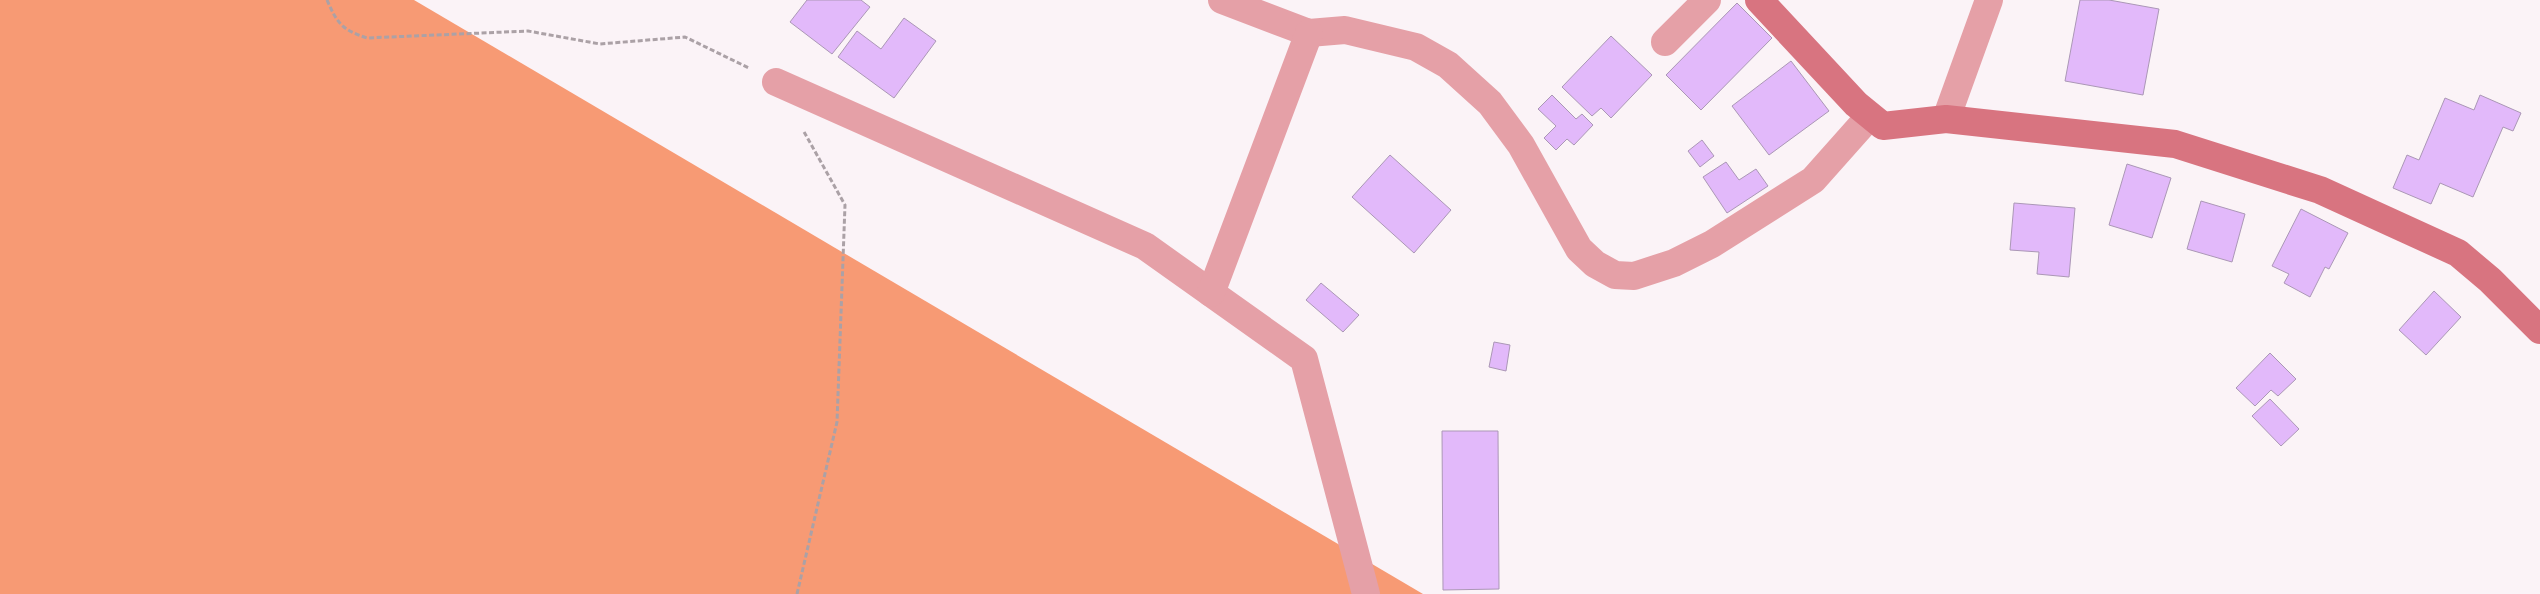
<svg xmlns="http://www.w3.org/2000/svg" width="2540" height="594" font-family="Montserrat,sans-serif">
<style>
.forest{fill:#f79a74}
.building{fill:#e2b9fa;stroke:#ab97b6}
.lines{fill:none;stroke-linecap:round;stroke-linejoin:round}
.path{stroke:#aba1a6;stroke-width:3;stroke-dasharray:5 2.5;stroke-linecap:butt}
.street{stroke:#e5a0a7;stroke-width:28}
.secondary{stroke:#d87480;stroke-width:28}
</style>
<rect width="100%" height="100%" fill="#fbf3f7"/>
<polygon class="forest" points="0,0 414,0 1423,594 0,594"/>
<g class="building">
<polygon points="807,0 861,0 870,7 832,54 790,22"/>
<polygon points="2080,0 2109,0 2159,9 2143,95 2065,81"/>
<polygon points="1737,3 1772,38 1701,110 1666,75"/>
<polygon points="904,18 936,41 894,98 838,57 857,31 881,49"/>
<polygon points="1611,36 1652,75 1611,118 1601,108 1592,116 1562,87"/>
<polygon points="1791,61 1829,111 1769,155 1732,106"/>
<polygon points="1552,95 1576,119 1582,114 1593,125 1574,145 1567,139 1556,150 1544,138 1556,126 1538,109"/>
<polygon points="2480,95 2521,113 2513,131 2503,127 2473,197 2440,183 2431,204 2393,188 2407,155 2419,160 2445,98 2474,110"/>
<polygon points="1702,140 1714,156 1700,167 1688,151"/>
<polygon points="1390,155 1451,210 1414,253 1352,197"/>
<polygon points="1726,162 1739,180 1756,169 1768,186 1727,213 1703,177"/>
<polygon points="2127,164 2171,178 2152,238 2109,225"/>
<polygon points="2201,201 2245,214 2232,262 2187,249"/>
<polygon points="2014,203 2075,208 2069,277 2037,274 2039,252 2010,250"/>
<polygon points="2301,209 2348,233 2329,269 2325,267 2310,297 2284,283 2289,274 2272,266"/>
<polygon points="1321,283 1359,315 1343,332 1306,300"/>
<polygon points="2434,291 2461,317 2426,355 2399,330"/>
<polygon points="1494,342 1510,345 1506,371 1489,367"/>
<polygon points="2270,353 2296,379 2278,396 2271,390 2255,406 2236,388"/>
<polygon points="2270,399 2299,429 2281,446 2252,416"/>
<polygon points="1442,431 1498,431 1499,589 1443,590"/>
</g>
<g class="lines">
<g class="path">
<path d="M 327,0 C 337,23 342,30 367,38 L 528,31 L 600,44 L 685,37 L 749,68"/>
<polyline points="797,594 837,422 845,205 803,130"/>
</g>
<g class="street">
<polyline points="1222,0 1309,33 1345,30 1416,47 1448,65 1490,103 1521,145 1579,249 1595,264 1615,275 1634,276 1674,263 1712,244 1813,180 1869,117"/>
<polyline points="1665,42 1707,0"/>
<polyline points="776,82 1145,246 1304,359 1366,594"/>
<polyline points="1946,119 1989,0"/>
<polyline points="1211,293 1309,33"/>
</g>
<polyline class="secondary" points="1759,0 1856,104 1883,126 1946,119 2175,144 2320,190 2458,253 2490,280 2540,330"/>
</g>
</svg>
